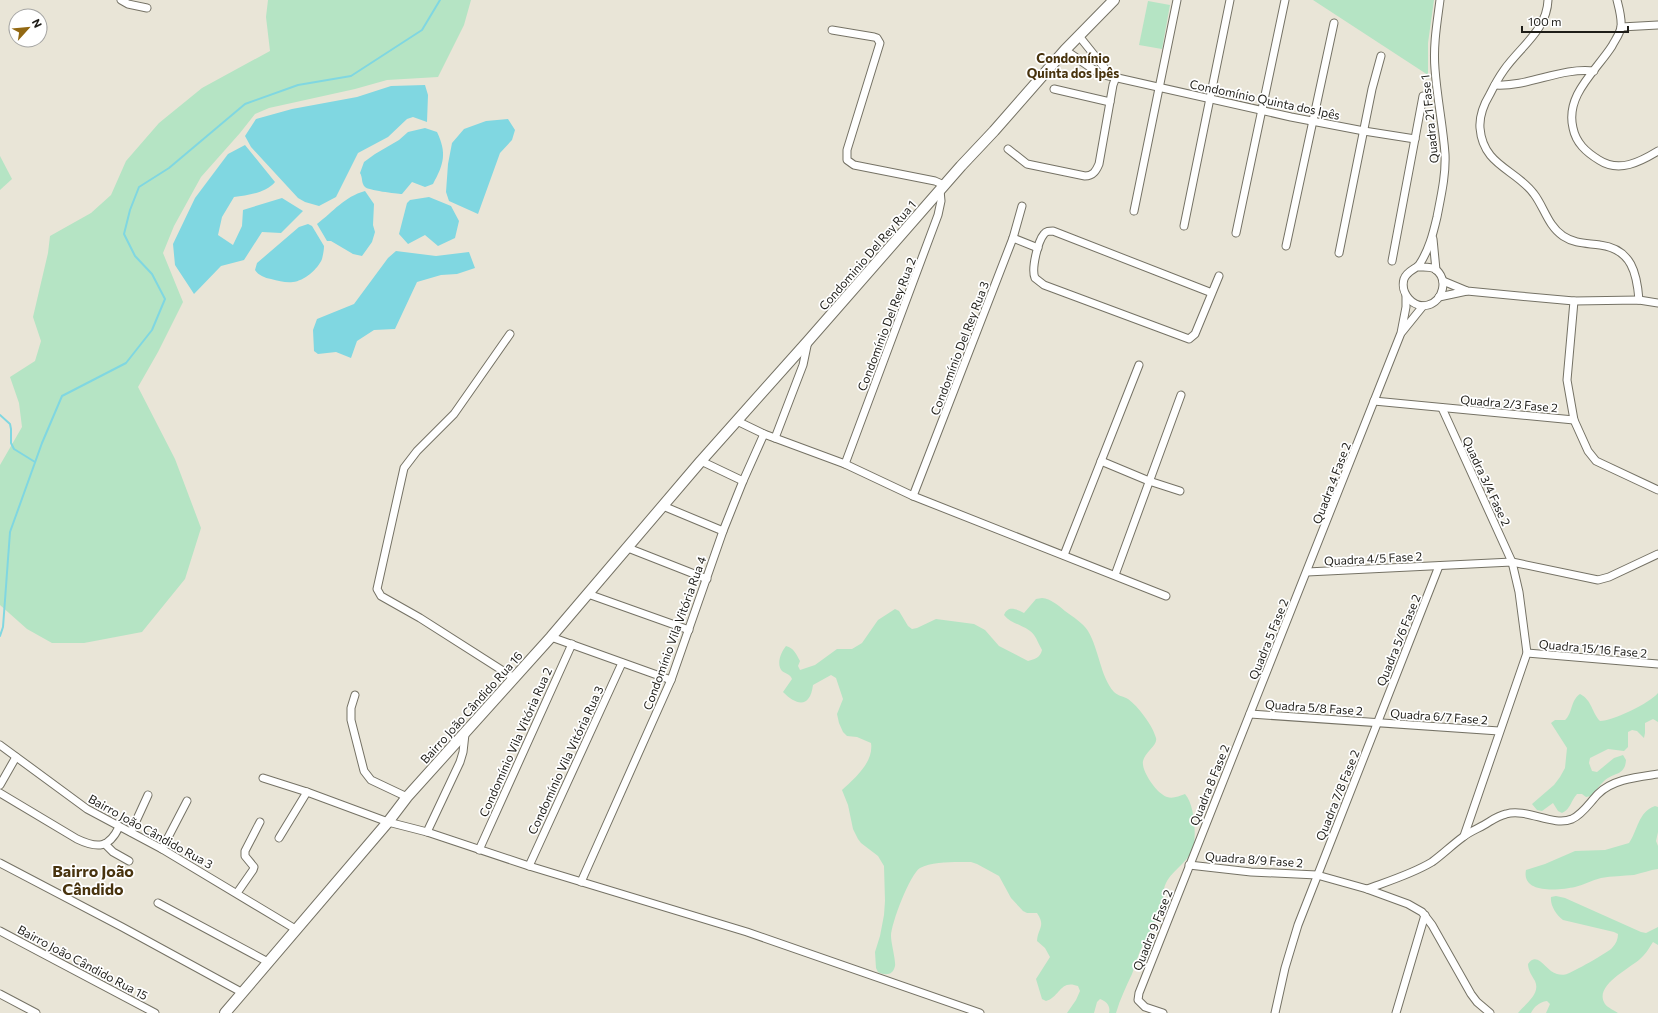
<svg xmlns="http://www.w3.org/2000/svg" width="1658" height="1013" font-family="Commissioner,sans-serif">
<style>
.green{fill:#b5e4c4}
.water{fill:#80d7e1}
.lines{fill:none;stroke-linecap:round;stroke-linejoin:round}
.stream{stroke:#80d7e1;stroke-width:2}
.street-casing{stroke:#757265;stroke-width:9}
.secondary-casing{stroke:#757265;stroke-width:12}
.street{stroke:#fff;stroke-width:7}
.secondary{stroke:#fff;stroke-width:10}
.labels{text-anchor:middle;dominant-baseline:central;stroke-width:3.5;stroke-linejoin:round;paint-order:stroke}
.street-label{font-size:12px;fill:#1e1d18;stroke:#fff}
.neighbourhood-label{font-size:13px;font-weight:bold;fill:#48330e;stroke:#fff}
.district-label{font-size:16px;font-weight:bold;fill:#48330e;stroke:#fff}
</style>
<rect width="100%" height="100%" fill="#e9e5d7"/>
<g class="green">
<polygon points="268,0 471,0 464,25 438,77 387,80 355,89 269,108 255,114 240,133 201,177 174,226 163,253 183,302 158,352 138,387 175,459 201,528 185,579 142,632 84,643 52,643 27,629 0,605 0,465 22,427 19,403 10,377 35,361 41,341 33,317 48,253 50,236 91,213 111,195 126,161 159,123 202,88 270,51 266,17"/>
<polygon points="1313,0 1434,0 1428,43 1428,75"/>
<polygon points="1148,1 1170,5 1162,49 1139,45"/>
<polygon points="0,156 12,179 0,190"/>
<path d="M 1042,598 C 1051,599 1058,605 1065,611 C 1073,617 1083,623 1088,631 C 1099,649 1100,676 1114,692 C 1118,696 1123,696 1128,699 C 1138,706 1153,726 1156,738 C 1158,745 1145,752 1143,761 C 1141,771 1157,794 1167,797 C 1173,799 1179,796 1185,794 C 1194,804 1196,830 1194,844 C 1192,860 1173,869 1166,883 C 1162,890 1165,899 1162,907 C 1156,920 1150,933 1143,945 C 1138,954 1136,964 1132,974 C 1126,987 1120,999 1116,1013 L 1109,1013 C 1111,1006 1106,1001 1100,999 L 1097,1002 L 1094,1013 L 1067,1013 L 1076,1000 L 1080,991 L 1078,986 C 1060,979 1060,997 1046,1001 L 1042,999 L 1036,979 L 1050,957 L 1045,948 L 1037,941 C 1038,928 1046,926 1037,913 L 1027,913 L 1023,911 L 1011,898 L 999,876 L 977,864 L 971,862 C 956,862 933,861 920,868 C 910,874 891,924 891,936 C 891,943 896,961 895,966 C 893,975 886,976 878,972 L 876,968 L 875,952 L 880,936 L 884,915 L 885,901 L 884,866 L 878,856 L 861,843 L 858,839 L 853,829 L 848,805 L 842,790 C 855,778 874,762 871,743 L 857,737 L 847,736 L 843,732 L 839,723 L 837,714 L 843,699 L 836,678 L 831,675 L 813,685 C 810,708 797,706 783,692 L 792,679 C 790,674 786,674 782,671 C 776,664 781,652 786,646 C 794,648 796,654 800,661 L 798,666 L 800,670 L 815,665 L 837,649 L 852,649 L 862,643 L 878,620 L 895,609 L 899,611 L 908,626 L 912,629 L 917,628 L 936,619 L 974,624 L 985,630 L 999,646 L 1028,661 C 1035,659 1040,658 1042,650 C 1039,645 1037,639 1034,635 C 1026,625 1012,625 1004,615 C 1008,605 1016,609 1024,613 L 1036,599 Z"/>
<path d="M 1658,693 L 1658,722 L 1653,719 L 1645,723 L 1645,733 L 1644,738 L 1637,731 L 1632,730 L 1628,732 L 1628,747 L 1624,751 L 1608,749 L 1590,758 L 1589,763 L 1592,771 L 1597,772 L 1614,758 L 1623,755 L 1626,760 C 1625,776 1614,772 1604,781 C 1600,785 1595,791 1591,796 L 1586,797 L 1582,794 L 1577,794 C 1571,800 1571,809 1562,813 L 1558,811 L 1553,803 L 1542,811 L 1537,810 L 1532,804 L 1554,785 L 1560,777 L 1565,768 L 1567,748 L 1551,723 L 1555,720 L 1565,720 C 1573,713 1570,701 1580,694 C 1592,700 1592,713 1600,721 C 1613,721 1650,703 1658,693 Z"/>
<path d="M 1655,806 L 1658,807 L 1658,832 L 1656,841 L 1658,846 L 1658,869 C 1650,870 1642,873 1634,875 C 1623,876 1612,876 1601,878 C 1592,880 1584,885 1575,887 C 1561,890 1521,895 1526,870 L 1545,864 L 1575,851 L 1605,850 L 1629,843 C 1638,830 1638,812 1655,806 Z"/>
<path d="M 1556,896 L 1565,898 L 1641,932 L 1646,933 L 1658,927 L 1658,945 L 1653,942 C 1649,948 1646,954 1640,959 C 1629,969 1593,986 1605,1004 C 1608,1008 1614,1010 1618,1013 L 1546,1013 L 1550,1004 L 1547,1001 C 1539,1002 1534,1007 1531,1013 L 1518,1013 C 1525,1004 1541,994 1535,981 C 1532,976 1528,970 1528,964 C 1538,950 1546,972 1557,974 C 1560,975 1565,975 1567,974 C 1571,973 1609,952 1612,948 C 1616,944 1618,939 1618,934 L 1614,932 L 1563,920 C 1556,915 1550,905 1551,897 Z"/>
</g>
<g class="water">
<polygon points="425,85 428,95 427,122 413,117 407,119 388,137 358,153 336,197 319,206 305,202 298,198 251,147 245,136 256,119 292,109 357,97 391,86"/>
<polygon points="508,119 515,130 512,140 500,153 478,214 449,201 446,192 448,164 452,143 464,129 486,121"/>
<path d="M 425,128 L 437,132 C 447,153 444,164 433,184 L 425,187 L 412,182 L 402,194 C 397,194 367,190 365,187 C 361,183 363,178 360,173 L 364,162 L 375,154 L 399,140 L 408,132 Z"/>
<path d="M 245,145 L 275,182 C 266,193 248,195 234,197 L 222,217 L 218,235 L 233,245 L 242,226 L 243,210 L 282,198 L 303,211 L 281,233 L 262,232 L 244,260 L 221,266 L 194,294 L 175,265 L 173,244 L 195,198 L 228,154 Z"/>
<path d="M 365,191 L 374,204 L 373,225 L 375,232 L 372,242 L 362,256 L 353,254 L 331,241 L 327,241 L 317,224 C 334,211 344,197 365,191 Z"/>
<polygon points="429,197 451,206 459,221 455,238 438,246 425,235 408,244 399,234 407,203 410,200"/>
<path d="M 308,224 L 312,226 L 324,246 C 324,250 323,255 322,259 C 318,269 304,281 293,282 C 286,283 279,281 271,279 C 265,278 258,275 255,270 L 257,263 L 299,227 Z"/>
<polygon points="396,251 436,256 469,252 475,268 457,274 441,275 417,282 395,329 374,330 357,341 351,358 336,352 318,354 314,351 313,330 317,319 354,304 388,258"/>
</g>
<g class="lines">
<g class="stream">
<polyline points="0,415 10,424 11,429 11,443 14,449 35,462"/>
<polyline points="0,636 3,627 10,532 42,443 62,396 126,363 152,330 165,299 152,274 135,256 124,234 130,210 139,187 169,168 245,104 298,85 351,76 422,30 440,0"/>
</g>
<defs>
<g id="street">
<polyline points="121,0 128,4 147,8"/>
<path d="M 1548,0 C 1547,30 1520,47 1504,70 C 1499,77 1494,86 1490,94 C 1484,104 1479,115 1480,128 C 1483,166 1516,169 1534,194 C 1544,207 1548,226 1563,236 C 1575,244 1587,243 1600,245 C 1632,249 1637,274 1639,300"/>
<path d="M 1617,0 C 1619,8 1622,18 1621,27 C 1620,34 1615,40 1612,46 C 1596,71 1565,95 1573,128 C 1576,143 1586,152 1599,160 C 1619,173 1640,162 1658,151"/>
<polyline points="1621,27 1658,25"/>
<polyline points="832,30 874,37 877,38 880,43 847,150 847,160 854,165 935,181 944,185"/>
<polyline points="1079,36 1111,76"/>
<polyline points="1065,50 1100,74 1291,117 1364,131 1415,139"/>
<path d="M 1495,85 C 1529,87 1561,67 1594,71"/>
<polyline points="1054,89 1110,102"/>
<path d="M 1008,149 L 1027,164 L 1085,176 C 1093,176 1096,171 1099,164 L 1113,85 L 1116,77"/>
<polyline points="1134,211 1177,0"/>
<polyline points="1184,226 1230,0"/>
<polyline points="1236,233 1285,0"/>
<polyline points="1013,238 1038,248"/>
<polyline points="1433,239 1436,270"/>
<polyline points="1286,246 1334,23"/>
<polyline points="1339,253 1372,89 1381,56"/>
<polyline points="1392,261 1423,96"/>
<path d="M 1417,267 C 1423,267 1430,266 1435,269 C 1449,279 1443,301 1428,305 C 1413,309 1400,293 1404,279 C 1407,271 1414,270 1419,265 C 1429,250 1433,234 1437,217 C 1441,196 1446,175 1445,154 C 1443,126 1437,98 1435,69 C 1433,46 1437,23 1440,0"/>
<polyline points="1443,281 1467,291 1519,296 1574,301 1639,300 1658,303"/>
<path d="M 1212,293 L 1053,231 C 1049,231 1046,231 1044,234 C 1038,241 1031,269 1035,278 L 1044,285 L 1189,339 L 1195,334 L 1219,276"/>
<polyline points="1439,297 1467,291"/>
<polyline points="1574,301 1567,380 1574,420 1588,451 1596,461 1658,490"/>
<polyline points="1402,332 1423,306"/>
<polyline points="510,334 454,414 417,451 404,468 377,589 381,596 420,618 514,678"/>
<polyline points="1374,401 1574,420"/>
<polyline points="1442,408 1512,562 1519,592 1527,653 1464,836"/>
<polyline points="737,421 764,434 845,464 913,496 1166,596"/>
<polyline points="775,438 803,365 808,341"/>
<polyline points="701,461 743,481"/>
<polyline points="1101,461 1149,481 1180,491"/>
<polyline points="845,464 938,215 941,201 940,190"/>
<polyline points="913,496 1013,238 1022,206"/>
<polyline points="663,506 723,531"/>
<polyline points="628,548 707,579"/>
<polyline points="1064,555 1139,365"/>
<polyline points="1307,572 1512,562 1598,580 1609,577 1658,554"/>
<polyline points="1115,575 1181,395"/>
<polyline points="588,594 689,630"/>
<polyline points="551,637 671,680"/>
<polyline points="1527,653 1658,664"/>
<polyline points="355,695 351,708 351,720 364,771 371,780 407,797"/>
<polyline points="1250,714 1499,731"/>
<polyline points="0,745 87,809 162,849 297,930"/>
<polyline points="263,778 307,792 388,822 427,832 529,866 747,932 980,1013"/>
<polyline points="0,785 16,757"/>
<path d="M 0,793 L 77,839 C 98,849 109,848 119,827"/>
<polyline points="131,832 148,795"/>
<polyline points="427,832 460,762 463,752 465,734"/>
<polyline points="279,838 307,792"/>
<polyline points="105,844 113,852 129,861"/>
<polyline points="162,849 187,801"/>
<polyline points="479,850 572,644"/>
<polyline points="0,863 122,927 243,993"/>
<polyline points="1189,865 1251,872 1317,875 1367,889 1408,904 1422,912 1432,925 1471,994 1477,1002 1490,1013"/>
<polyline points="529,866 622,663"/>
<polyline points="581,882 671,680 723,531 743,481 764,434"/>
<path d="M 1367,889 C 1389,881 1412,874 1432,862 C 1443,854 1452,845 1463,837 C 1469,832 1477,829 1484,825 C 1491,821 1497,816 1506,814 C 1527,808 1553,827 1572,819 C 1583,814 1590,802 1598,794 C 1613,779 1638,777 1658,774"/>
<polyline points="237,893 253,870 254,867 245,856 245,851 260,822"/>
<polyline points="158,903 268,962"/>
<polyline points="0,931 155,1013"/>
<polyline points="0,994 36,1013"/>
<polyline points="1163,1013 1145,1007 1138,1000 1139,993 1401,333 1406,307 1406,296"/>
<polyline points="1275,1013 1285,968 1298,925 1439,566"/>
<polyline points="1396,1013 1425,915"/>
</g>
<polyline id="secondary" points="225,1013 388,822 407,797 551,637 701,461 808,341 961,166 994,131 1065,50 1114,0"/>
</defs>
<use href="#street" class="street-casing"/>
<use href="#secondary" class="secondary-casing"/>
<use href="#street" class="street"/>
<use href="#secondary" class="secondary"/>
</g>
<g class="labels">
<g class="street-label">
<text transform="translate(1265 99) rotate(12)">Condomínio Quinta dos Ipês</text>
<text transform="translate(1429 119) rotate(-96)">Quadra 21 Fase 1</text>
<text transform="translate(867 255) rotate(-49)">Condominio Del Rey Rua 1</text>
<text transform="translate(886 324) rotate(-69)">Condomínio Del Rey Rua 2</text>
<text transform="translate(959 348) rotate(-69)">Condomínio Del Rey Rua 3</text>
<text transform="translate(1509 403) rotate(5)">Quadra 2/3 Fase 2</text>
<text transform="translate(1487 481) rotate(65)">Quadra 3/4 Fase 2</text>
<text transform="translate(1331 483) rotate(-69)">Quadra 4 Fase 2</text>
<text transform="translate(1373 558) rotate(-3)">Quadra 4/5 Fase 2</text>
<text transform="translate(674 633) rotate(-70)">Condomínio Vila Vitória Rua 4</text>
<text transform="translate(1268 639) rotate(-68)">Quadra 5 Fase 2</text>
<text transform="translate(1398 640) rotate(-68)">Quadra 5/6 Fase 2</text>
<text transform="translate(1593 648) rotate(5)">Quadra 15/16 Fase 2</text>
<text transform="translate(471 707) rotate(-48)">Bairro João Cândido Rua 16</text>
<text transform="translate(1314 707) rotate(4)">Quadra 5/8 Fase 2</text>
<text transform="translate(1439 716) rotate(4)">Quadra 6/7 Fase 2</text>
<text transform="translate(515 742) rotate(-66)">Condomínio Vila Vitória Rua 2</text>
<text transform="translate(565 760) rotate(-65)">Condomínio Vila Vitória Rua 3</text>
<text transform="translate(1209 785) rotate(-68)">Quadra 8 Fase 2</text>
<text transform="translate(1337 795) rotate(-68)">Quadra 7/8 Fase 2</text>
<text transform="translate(151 831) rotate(29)">Bairro João Cândido Rua 3</text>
<text transform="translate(1254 859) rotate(4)">Quadra 8/9 Fase 2</text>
<text transform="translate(1152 930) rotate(-68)">Quadra 9 Fase 2</text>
<text transform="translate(83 962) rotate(28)">Bairro João Cândido Rua 15</text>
</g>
<g class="neighbourhood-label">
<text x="1073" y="58">Condomínio<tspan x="1073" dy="15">Quinta dos Ipês</tspan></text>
</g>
<g class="district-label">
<text x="93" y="870">Bairro João<tspan x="93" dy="18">Cândido</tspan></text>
</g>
</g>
<g transform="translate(28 28) rotate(63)"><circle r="19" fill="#ffffff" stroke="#a5a5a3"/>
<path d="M0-3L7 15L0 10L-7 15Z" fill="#926812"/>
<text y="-6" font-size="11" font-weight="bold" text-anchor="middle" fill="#1e1d18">N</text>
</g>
<path d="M1522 26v6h106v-6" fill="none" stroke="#1e1d18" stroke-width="2"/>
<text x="1528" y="26" font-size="12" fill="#1e1d18" stroke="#ffffff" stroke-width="3" paint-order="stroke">100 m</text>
</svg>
